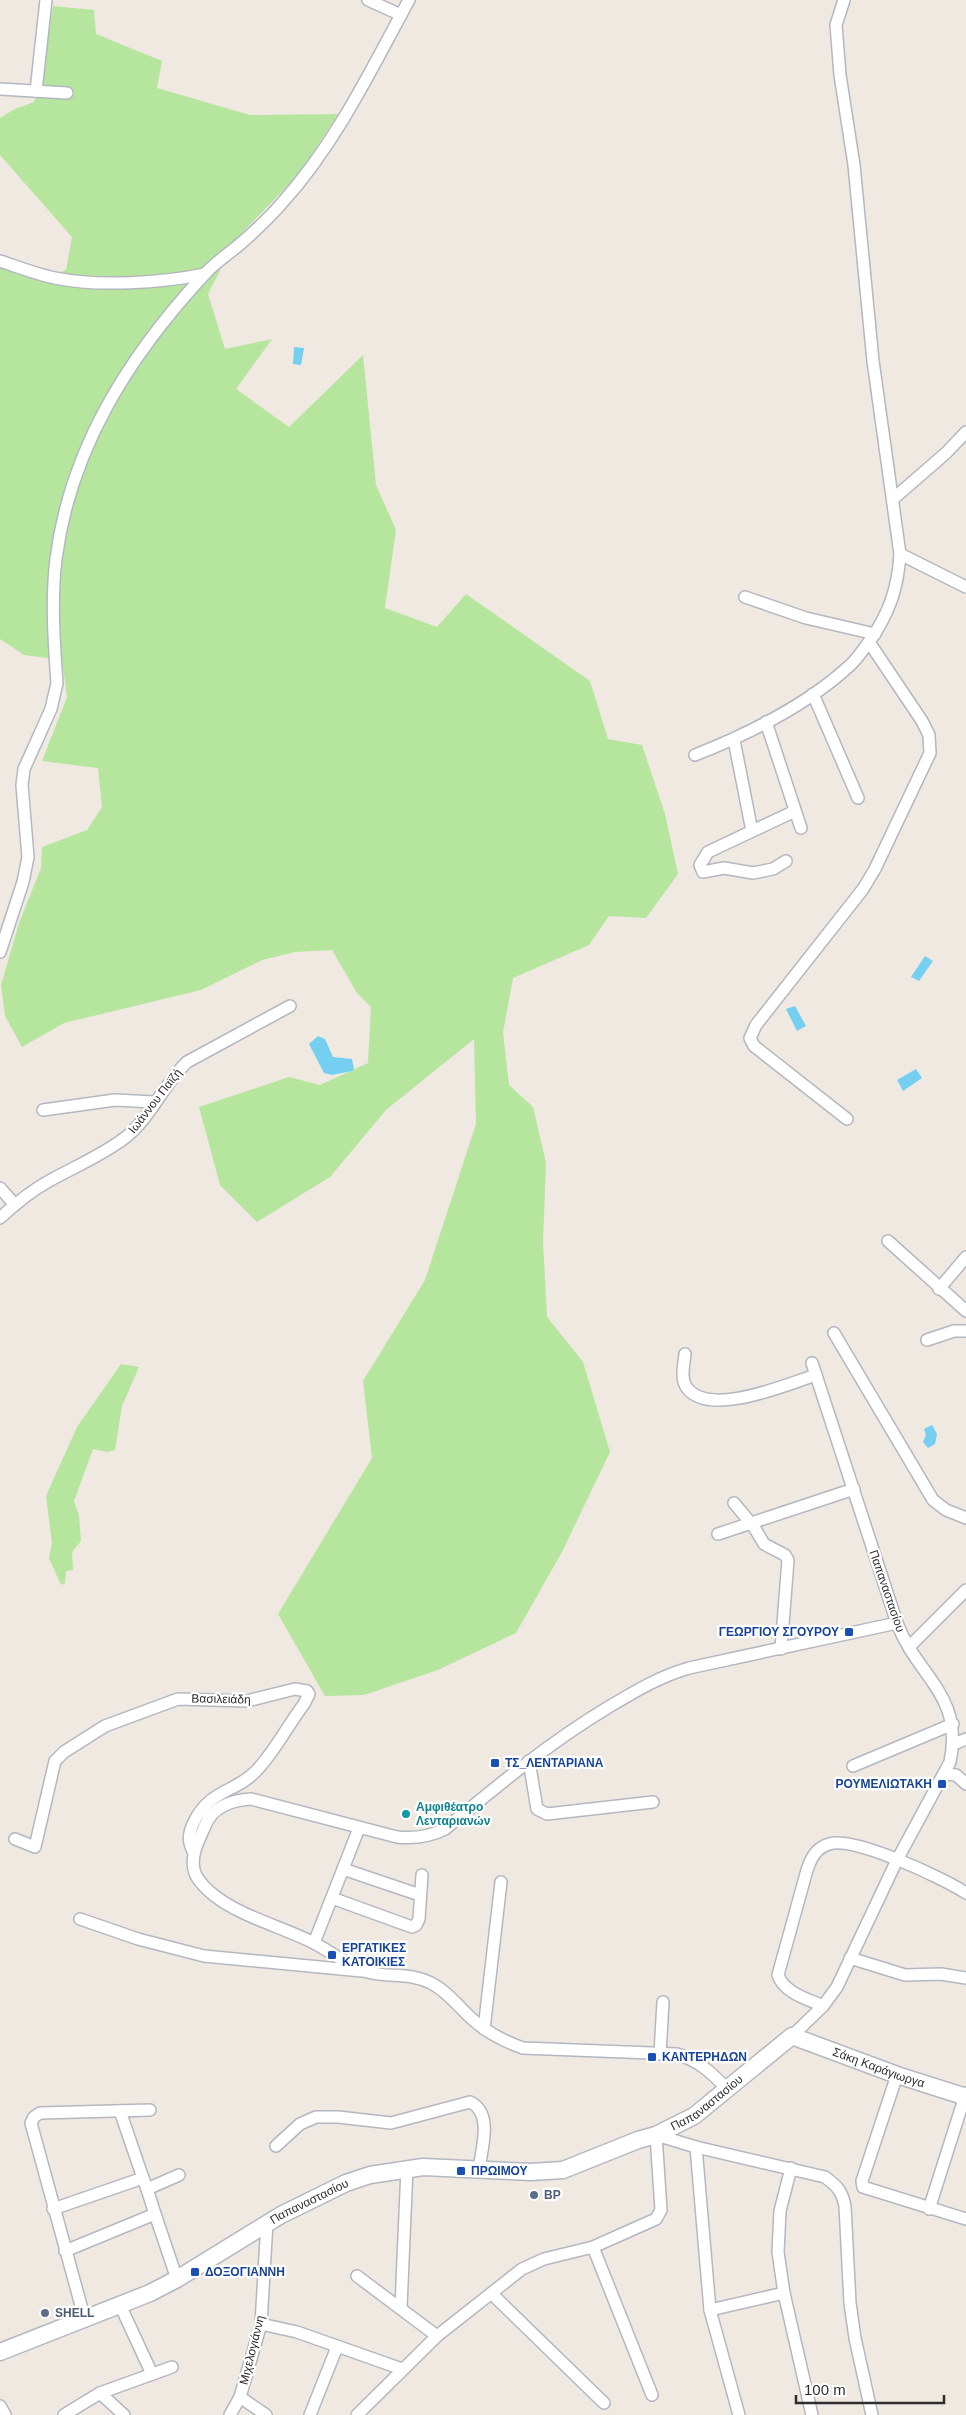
<svg xmlns="http://www.w3.org/2000/svg" width="966" height="2415" font-family="Arial,sans-serif">
<style>
.green{fill:#b6e59e}
.water{fill:#75cff0}
.lines{fill:none;stroke-linecap:round;stroke-linejoin:round}
.street-casing{stroke:#b4b7c1;stroke-width:14}
.secondary-casing{stroke:#b4b7c1;stroke-width:19}
.street{stroke:#fff;stroke-width:11}
.secondary{stroke:#fff;stroke-width:16}
.transit-dot{fill:#1a4fb4;stroke:#fff;stroke-width:2}
.culture-dot{fill:#0f9aa8;stroke:#fff;stroke-width:2}
.service-dot{fill:#5c6f8a;stroke:#fff;stroke-width:2}
.labels{text-anchor:middle;dominant-baseline:central;stroke-width:4.5;stroke-linejoin:round;paint-order:stroke}
.street-label{font-size:12px;fill:#2e2e2e;stroke:#fff}
.transit-label{font-size:12px;font-weight:bold;fill:#164399;stroke:#fff;text-anchor:start}
.culture-label{font-size:12px;font-weight:bold;fill:#0d838f;stroke:#fff;text-anchor:start}
.service-label{font-size:12px;font-weight:bold;fill:#4e5e75;stroke:#fff;text-anchor:start}
</style>
<rect width="100%" height="100%" fill="#efe9e1"/>
<g class="green">
<polygon points="53,6 94,10 96,34 162,61 157,88 250,115 338,114 299,174 236,239 208,294 225,349 272,339 236,389 289,427 363,355 376,485 396,530 385,608 437,627 466,594 590,681 608,739 642,745 665,814 678,874 646,918 609,916 589,945 513,978 503,1033 509,1085 533,1107 546,1163 543,1242 547,1317 583,1362 610,1452 562,1552 516,1633 438,1670 364,1695 325,1696 278,1614 372,1458 363,1381 425,1280 476,1124 474,1039 386,1110 330,1177 257,1222 220,1185 199,1107 289,1077 320,1085 368,1063 371,1007 357,993 332,950 295,952 262,960 201,990 64,1023 22,1047 5,1016 1,985 19,923 41,868 42,847 87,830 102,807 98,768 42,761 67,697 62,660 24,655 0,639 0,267 40,280 66,270 72,237 0,155 0,118 15,109 34,102 43,72"/>
<polygon points="121,1364 139,1367 122,1406 115,1450 107,1452 93,1449 74,1501 79,1516 81,1541 72,1552 73,1570 66,1571 65,1583 61,1585 49,1558 52,1543 46,1496 77,1427"/>
</g>
<g class="water">
<polygon points="294,347 304,348 301,365 293,364"/>
<polygon points="925,956 933,961 919,981 911,977"/>
<polygon points="795,1006 806,1026 797,1031 786,1009"/>
<polygon points="318,1036 325,1039 333,1057 352,1059 354,1069 352,1071 332,1075 324,1073 309,1044"/>
<polygon points="916,1069 922,1078 903,1091 897,1080"/>
<polygon points="932,1425 937,1434 935,1444 928,1448 923,1442 926,1435 924,1429"/>
</g>
<g class="lines">
<defs>
<g id="street">
<polyline points="368,0 401,15"/>
<polyline points="844,0 836,25 840,75 854,165 873,361 900,554 966,587"/>
<polyline points="0,89 67,93"/>
<polyline points="36,91 46,0"/>
<path d="M 0,261 C 18,267 36,274 55,278 C 99,287 161,283 205,274"/>
<polyline points="893,499 946,453 966,432"/>
<polyline points="745,597 806,618 875,634"/>
<polyline points="813,694 858,798"/>
<polyline points="766,722 801,828"/>
<polyline points="734,740 752,831"/>
<path d="M 695,755 C 746,735 806,705 847,668 C 856,661 862,651 869,642"/>
<polyline points="786,861 773,869 753,873 724,868 703,872 700,865 708,852 795,811"/>
<path d="M 0,952 L 23,882 L 28,857 L 22,785 L 24,769 L 51,709 L 57,683 C 54,642 51,599 56,559 C 70,449 129,356 203,276 C 213,264 227,255 239,245 C 254,232 269,218 282,203 C 336,143 371,70 409,0"/>
<polyline points="43,1110 115,1100 154,1102"/>
<path d="M 847,1119 L 754,1046 L 750,1038 L 756,1025 L 863,889 L 875,869 L 930,753 L 929,735 L 922,721 L 869,642 C 889,614 898,588 900,554"/>
<polyline points="0,1188 15,1205"/>
<path d="M 0,1218 C 15,1204 31,1191 49,1181 C 74,1167 103,1155 126,1137 C 151,1117 163,1085 187,1062 L 290,1006"/>
<polyline points="888,1241 966,1311"/>
<polyline points="939,1289 966,1257"/>
<polyline points="834,1333 933,1500 946,1510 966,1518"/>
<polyline points="927,1340 954,1331 966,1331"/>
<path d="M 685,1354 C 684,1364 680,1379 687,1388 C 710,1418 787,1384 816,1375"/>
<polyline points="734,1503 754,1527 764,1544 785,1555 788,1560 781,1649"/>
<polyline points="718,1534 854,1489"/>
<polyline points="909,1647 966,1590"/>
<polyline points="954,1744 966,1739"/>
<polyline points="529,1761 537,1809 547,1814 653,1802"/>
<polyline points="853,1766 953,1724"/>
<polyline points="944,1774 956,1775 966,1784"/>
<path d="M 15,1839 L 35,1847 L 55,1761 L 64,1752 L 105,1726 L 178,1699 L 247,1701 L 295,1689 L 307,1691 L 309,1694 L 304,1704 C 288,1725 275,1751 257,1770 C 236,1793 210,1788 193,1824 C 188,1835 188,1842 194,1853"/>
<polyline points="343,1869 420,1895"/>
<polyline points="332,1898 412,1927 416,1925 419,1919 422,1875"/>
<polyline points="80,1919 138,1939 204,1956 362,1971"/>
<polyline points="314,1943 359,1828"/>
<polyline points="850,1958 905,1975 941,1974 966,1978"/>
<path d="M 823,2006 C 808,1999 784,1993 778,1975 L 807,1870 C 811,1858 816,1848 829,1844 C 854,1836 943,1878 966,1893"/>
<polyline points="484,2029 501,1882"/>
<path d="M 792,2036 L 823,2006 L 837,1987 L 897,1860 L 950,1762 C 964,1694 917,1677 897,1623 L 812,1363"/>
<polyline points="660,2054 663,2002"/>
<polyline points="897,2075 862,2181 863,2187 966,2219"/>
<path d="M 727,2089 C 711,2072 699,2061 677,2054 L 523,2048 C 503,2041 486,2032 471,2018 C 458,2006 447,1991 431,1983 C 409,1972 390,1978 368,1972 C 351,1968 330,1951 314,1943 C 285,1928 240,1916 215,1896 C 208,1891 198,1881 195,1873 C 189,1857 199,1840 205,1826 C 212,1807 232,1800 251,1799 L 397,1837 C 415,1839 429,1837 445,1829 C 497,1786 549,1743 607,1708 C 634,1692 658,1677 689,1668 L 897,1623"/>
<polyline points="120,2111 143,2178"/>
<path d="M 276,2146 L 300,2124 L 316,2117 L 338,2117 L 391,2123 L 470,2102 C 494,2113 481,2150 479,2170"/>
<polyline points="696,2147 710,2310 739,2415"/>
<polyline points="791,2168 780,2211 778,2252 784,2293 812,2415"/>
<polyline points="53,2209 143,2178 147,2189 179,2175"/>
<polyline points="929,2209 966,2093"/>
<polyline points="155,2214 177,2279"/>
<polyline points="593,2247 652,2395"/>
<polyline points="65,2251 155,2214 147,2189"/>
<polyline points="357,2276 437,2336"/>
<polyline points="492,2294 604,2403"/>
<polyline points="120,2305 152,2374"/>
<polyline points="401,2307 407,2168"/>
<polyline points="710,2310 784,2293"/>
<polyline points="85,2320 31,2123 34,2117 40,2113 150,2110"/>
<polyline points="261,2324 297,2332 402,2369"/>
<polyline points="100,2393 124,2415"/>
<polyline points="240,2397 266,2415"/>
<polyline points="0,2406 5,2415"/>
<polyline points="64,2415 100,2393 172,2367"/>
<polyline points="230,2415 240,2397 261,2324 267,2222"/>
<polyline points="310,2415 337,2347"/>
<path d="M 357,2415 L 437,2336 L 522,2269 L 544,2259 L 593,2247 L 656,2219 L 661,2210 L 656,2135 L 696,2147 L 825,2177 C 837,2186 842,2191 845,2206 L 850,2303 L 855,2338 L 872,2415"/>
</g>
<g id="secondary">
<path id="s1" d="M 0,2352 L 150,2293 L 177,2279 L 281,2215 L 346,2183 L 370,2175 L 423,2167 L 531,2172 L 563,2170 L 638,2140 L 656,2135 L 694,2116 L 792,2036 L 897,2075 L 966,2097"/>
</g>
</defs>
<use href="#street" class="street-casing"/>
<use href="#secondary" class="secondary-casing"/>
<use href="#street" class="street"/>
<use href="#secondary" class="secondary"/>
</g>
<g class="transit-dot">
<rect x="844" y="1627" width="10" height="10" rx="2.5"/>
<rect x="490" y="1758" width="10" height="10" rx="2.5"/>
<rect x="937" y="1779" width="10" height="10" rx="2.5"/>
<rect x="327" y="1950" width="10" height="10" rx="2.5"/>
<rect x="647" y="2052" width="10" height="10" rx="2.5"/>
<rect x="456" y="2166" width="10" height="10" rx="2.5"/>
<rect x="190" y="2267" width="10" height="10" rx="2.5"/>
</g>
<circle class="culture-dot" cx="406" cy="1814" r="5"/>
<g class="service-dot">
<circle cx="534" cy="2195" r="5"/>
<circle cx="45" cy="2313" r="5"/>
</g>
<g class="labels">
<g class="street-label">
<text transform="translate(155 1101) rotate(-52)">Ιωάννου Παϊζή</text>
<text transform="translate(887 1591) rotate(71)">Παπαναστασίου</text>
<text transform="translate(221 1699) rotate(1)">Βασιλειάδη</text>
<text stroke="none"><textPath href="#s1" startOffset="966">Σάκη Καράγιωργα</textPath></text>
<text stroke="none"><textPath href="#s1" startOffset="765">Παπαναστασίου</textPath></text>
<text stroke="none"><textPath href="#s1" startOffset="345">Παπαναστασίου</textPath></text>
<text transform="translate(252 2350) rotate(-76)">Μιχελογιάννη</text>
</g>
<g class="transit-label">
<text x="839" y="1632" text-anchor="end">ΓΕΩΡΓΙΟΥ ΣΓΟΥΡΟΥ</text>
<text x="505" y="1763">ΤΣ_ΛΕΝΤΑΡΙΑΝΑ</text>
<text x="932" y="1784" text-anchor="end">ΡΟΥΜΕΛΙΩΤΑΚΗ</text>
<text x="342" y="1948">ΕΡΓΑΤΙΚΕΣ<tspan x="342" dy="14">ΚΑΤΟΙΚΙΕΣ</tspan></text>
<text x="662" y="2057">ΚΑΝΤΕΡΗΔΩΝ</text>
<text x="471" y="2171">ΠΡΩΙΜΟΥ</text>
<text x="205" y="2272">ΔΟΞΟΓΙΑΝΝΗ</text>
</g>
<g class="culture-label">
<text x="416" y="1807">Αμφιθέατρο<tspan x="416" dy="14">Λενταριανών</tspan></text>
</g>
<g class="service-label">
<text x="544" y="2195">BP</text>
<text x="55" y="2313">SHELL</text>
</g>
</g>
<path d="M796 2395v8h148v-8" fill="none" stroke="#2e2e2e" stroke-width="2.5"/>
<text x="804" y="2395" font-size="15" fill="#2e2e2e" stroke="#ffffff" stroke-width="4" paint-order="stroke">100 m</text>
</svg>
